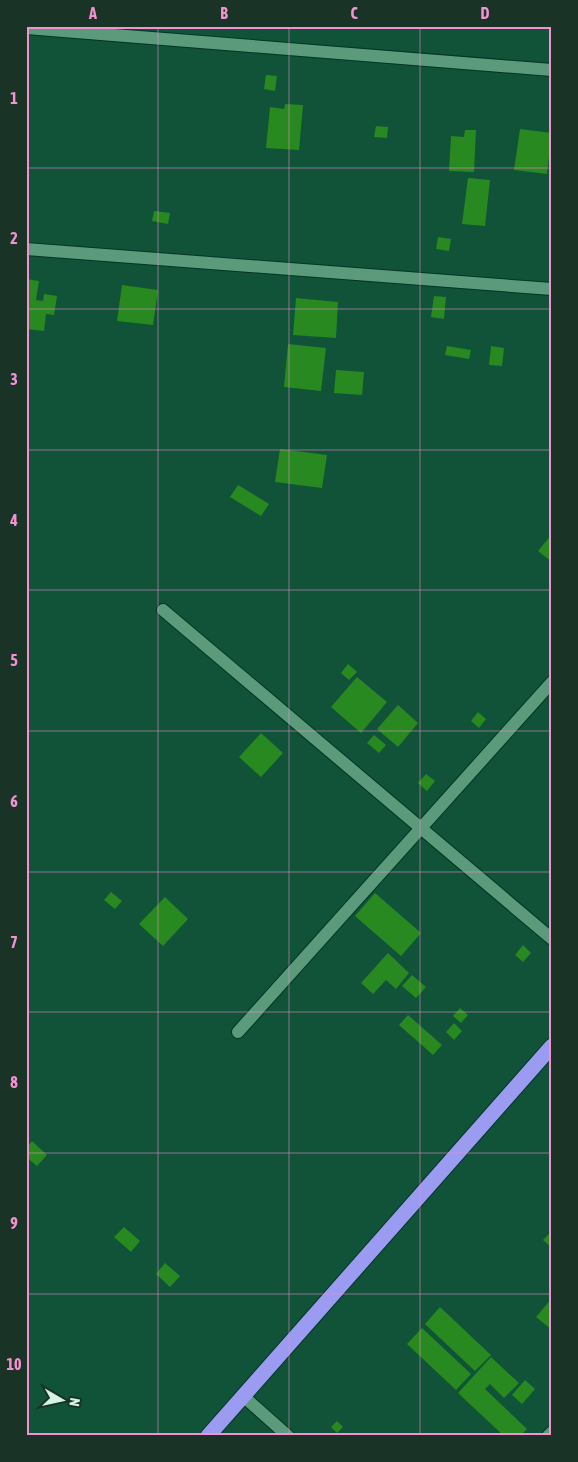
<svg xmlns="http://www.w3.org/2000/svg" width="578" height="1462" font-family="'Asap Condensed',sans-serif">
<style>
.building{fill:#27891f}
.lines{fill:none;stroke-linecap:round;stroke-linejoin:round}
.street-casing{stroke:#023622;stroke-width:14}
.highway-casing{stroke:#023622;stroke-width:17}
.street{stroke:#5c9a7c;stroke-width:12}
.highway{stroke:#9a9bf1;stroke-width:15}
.grid{fill:none;stroke:#f590d1;stroke-width:1;stroke-opacity:0.55}
.neatline{fill:none;stroke:#f590d1;stroke-width:2}
.grid-label{font-size:16px;text-anchor:middle;font-weight:bold;fill:#f590d1}
</style>
<rect width="100%" height="100%" fill="#105339"/>
<g class="building">
<polygon points="266,75 277,76 275,91 264,89"/>
<polygon points="285,104 303,105 299,150 266,148 270,107 284,109"/>
<polygon points="376,126 388,127 387,138 374,137"/>
<polygon points="520,129 552,133 547,174 514,170"/>
<polygon points="465,130 476,130 474,172 449,171 451,136 464,137"/>
<polygon points="468,178 490,180 485,226 462,224"/>
<polygon points="154,211 170,213 168,224 152,221"/>
<polygon points="438,237 451,239 449,251 436,249"/>
<polygon points="26,279 39,281 36,300 43,301 44,294 57,296 54,315 46,314 44,331 26,329"/>
<polygon points="122,285 158,290 153,325 117,321"/>
<polygon points="434,296 446,297 444,319 431,317"/>
<polygon points="296,298 338,302 336,338 293,335"/>
<polygon points="288,344 326,348 321,391 284,387"/>
<polygon points="447,346 471,350 469,359 445,355"/>
<polygon points="491,346 504,348 502,366 489,365"/>
<polygon points="336,370 364,372 362,395 334,393"/>
<polygon points="280,449 327,455 322,488 275,482"/>
<polygon points="238,485 269,504 261,516 230,497"/>
<polygon points="552,534 552,562 538,551"/>
<polygon points="348,664 357,672 349,680 341,673"/>
<polygon points="357,677 387,702 361,733 331,707"/>
<polygon points="398,705 418,723 398,747 377,729"/>
<polygon points="478,712 486,719 479,728 471,721"/>
<polygon points="261,733 283,753 261,777 239,757"/>
<polygon points="374,735 386,745 379,753 367,743"/>
<polygon points="426,774 435,781 427,791 418,783"/>
<polygon points="111,892 122,901 115,909 104,900"/>
<polygon points="375,893 421,933 401,956 355,916"/>
<polygon points="165,897 188,919 163,946 139,924"/>
<polygon points="523,945 531,953 523,962 515,955"/>
<polygon points="388,953 409,973 396,989 386,980 373,994 361,983"/>
<polygon points="412,975 426,987 416,998 402,986"/>
<polygon points="460,1008 468,1015 461,1023 453,1016"/>
<polygon points="408,1015 442,1045 433,1055 399,1025"/>
<polygon points="454,1023 462,1031 454,1040 446,1032"/>
<polygon points="32,1141 47,1155 37,1166 26,1157 26,1148"/>
<polygon points="124,1227 140,1241 131,1252 114,1237"/>
<polygon points="552,1231 552,1248 543,1240"/>
<polygon points="165,1263 180,1276 170,1287 156,1274"/>
<polygon points="552,1298 552,1330 536,1317"/>
<polygon points="440,1307 491,1355 475,1371 425,1324"/>
<polygon points="422,1328 471,1374 456,1390 407,1344"/>
<polygon points="491,1357 519,1383 504,1398 490,1384 485,1389 527,1429 520,1436 504,1436 458,1393"/>
<polygon points="525,1380 535,1389 522,1404 512,1395"/>
<polygon points="337,1421 343,1427 337,1433 331,1427"/>
</g>
<g class="lines">
<defs>
<g id="street">
<polyline points="26,28 552,70"/>
<polyline points="26,249 552,289"/>
<polyline points="163,610 552,939"/>
<polyline points="238,1032 552,682"/>
<polyline points="243,1396 288,1436"/>
<polyline points="548,1436 552,1432"/>
</g>
<polyline id="highway" points="208,1436 552,1046"/>
</defs>
<use href="#street" class="street-casing"/>
<use href="#highway" class="highway-casing"/>
<use href="#street" class="street"/>
<use href="#highway" class="highway"/>
</g>
<path class="grid" d="M 158,26 L 158,1436M 289,26 L 289,1436M 420,26 L 420,1436M 26,168 L 552,168M 26,309 L 552,309M 26,450 L 552,450M 26,590 L 552,590M 26,731 L 552,731M 26,872 L 552,872M 26,1012 L 552,1012M 26,1153 L 552,1153M 26,1294 L 552,1294"/>
<rect width="578" height="1462" fill="none" stroke="#193326" stroke-width="55"/>
<g transform="translate(62 1400) rotate(99)" stroke="#193326" stroke-width="4" paint-order="stroke">
<path d="M0-4L9 19L0 12L-9 19Z" fill="#d4f3e3"/>
<text y="-8" font-size="14" font-weight="bold" text-anchor="middle" fill="#d4f3e3">N</text>
</g>
<rect x="28" y="28" width="522" height="1406" class="neatline"/>
<g class="grid-label">
<text x="93" y="19">A</text>
<text x="224" y="19">B</text>
<text x="354" y="19">C</text>
<text x="485" y="19">D</text>
<text x="14" y="104">1</text>
<text x="14" y="244">2</text>
<text x="14" y="385">3</text>
<text x="14" y="526">4</text>
<text x="14" y="666">5</text>
<text x="14" y="807">6</text>
<text x="14" y="948">7</text>
<text x="14" y="1088">8</text>
<text x="14" y="1229">9</text>
<text x="14" y="1370">10</text>
</g>
</svg>
